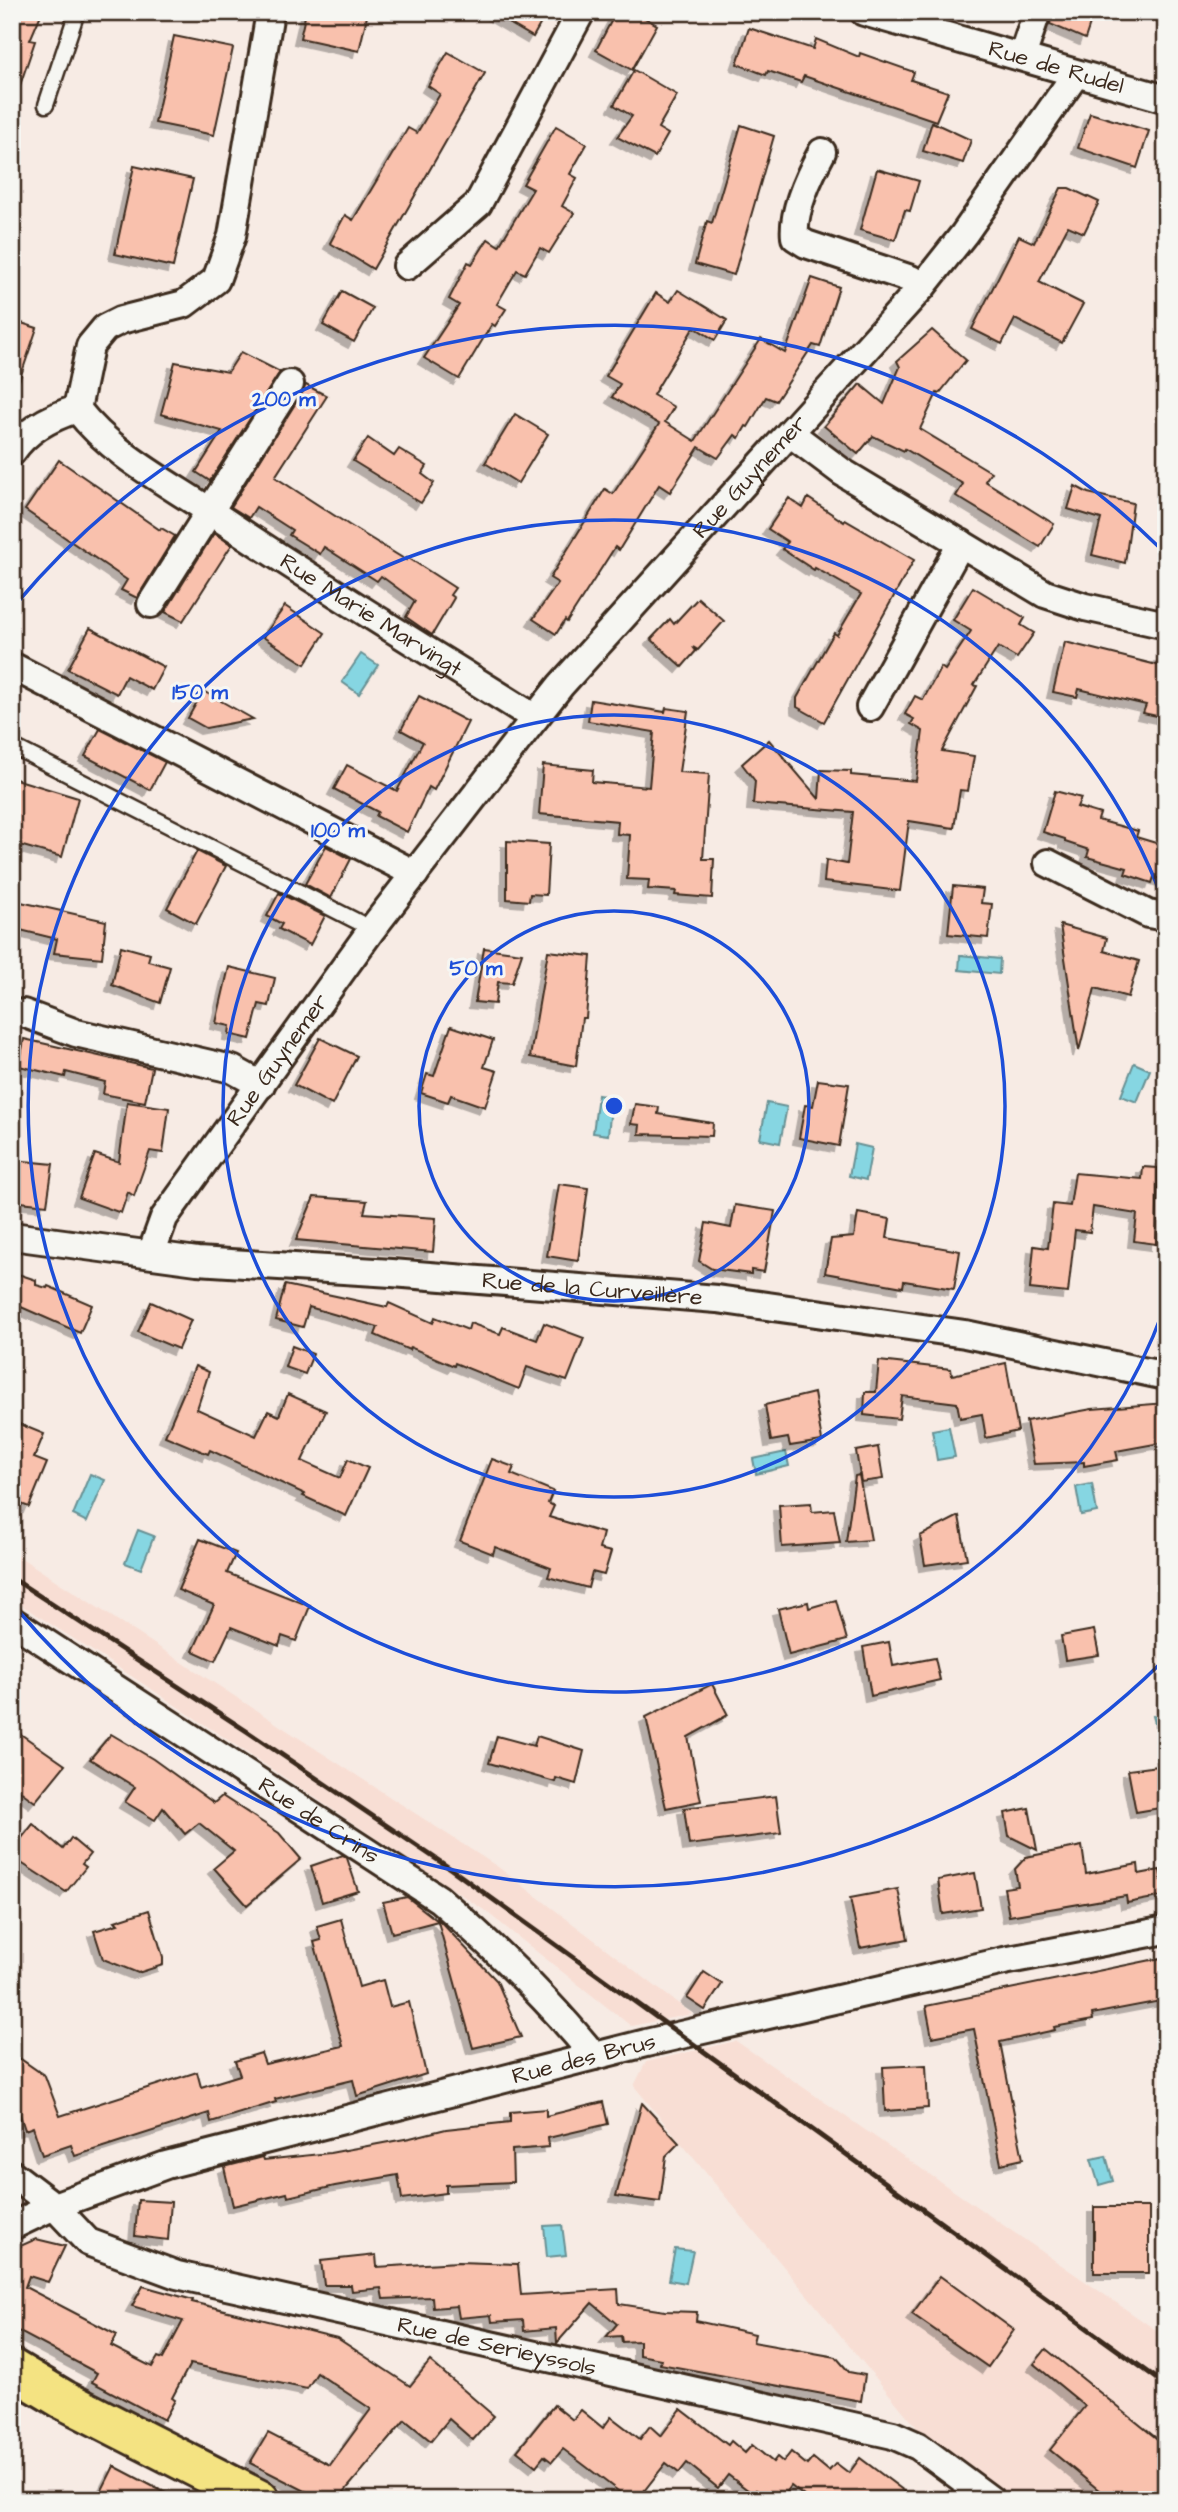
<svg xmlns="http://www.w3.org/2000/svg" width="1178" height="2512" font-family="'Architects Daughter',sans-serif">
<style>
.built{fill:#f8ded4}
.water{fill:#86d6e2;stroke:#689194;stroke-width:2}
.building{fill:#f9c1ad;stroke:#3b2a1e;stroke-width:2;filter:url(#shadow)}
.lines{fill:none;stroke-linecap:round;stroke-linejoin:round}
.service-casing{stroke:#3b2a1e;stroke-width:19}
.minor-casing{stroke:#3b2a1e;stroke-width:32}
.primary-casing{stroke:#3b2a1e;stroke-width:44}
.service{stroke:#f6f6f2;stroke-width:14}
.minor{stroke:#f6f6f2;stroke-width:26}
.primary{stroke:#f4e382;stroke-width:38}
.rail{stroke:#3b2a1e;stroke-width:5}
.ring{fill:none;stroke:#1d4ed8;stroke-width:3.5}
.labels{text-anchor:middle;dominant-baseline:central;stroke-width:6;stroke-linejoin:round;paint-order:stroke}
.street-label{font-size:23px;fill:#3b2a1e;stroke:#f6f6f2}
.centre{fill:#1d4ed8;stroke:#f6f6f2;stroke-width:3.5}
.ring-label{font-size:21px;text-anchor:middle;font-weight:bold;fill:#1d4ed8;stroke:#f6f6f2;stroke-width:6;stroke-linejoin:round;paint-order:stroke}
</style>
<defs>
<filter id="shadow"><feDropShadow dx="-6" dy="6" stdDeviation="0" flood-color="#0004"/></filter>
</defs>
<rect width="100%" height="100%" fill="#f7ebe4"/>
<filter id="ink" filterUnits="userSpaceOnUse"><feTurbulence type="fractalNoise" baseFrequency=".0143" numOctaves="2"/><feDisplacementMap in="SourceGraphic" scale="14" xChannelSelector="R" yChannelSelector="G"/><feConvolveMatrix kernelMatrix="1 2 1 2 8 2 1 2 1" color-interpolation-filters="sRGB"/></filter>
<g filter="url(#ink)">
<g class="built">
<polygon points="12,1552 498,1867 692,2014 631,2026 484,1910 142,1683 12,1599"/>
<polygon points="736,2041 1166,2337 1166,2500 1008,2500 928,2441 634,2086 646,2062"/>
</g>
<g class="water">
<polygon points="361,654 378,665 359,694 342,682"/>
<polygon points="960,955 1000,959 999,974 959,970"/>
<polygon points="1134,1063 1150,1070 1137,1102 1121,1096"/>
<polygon points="598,1095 612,1097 608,1135 593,1133"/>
<polygon points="767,1103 787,1107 780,1143 760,1139"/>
<polygon points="855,1144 872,1148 866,1180 849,1176"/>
<polygon points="949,1427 955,1457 937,1460 932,1430"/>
<polygon points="786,1452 789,1466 756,1474 753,1459"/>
<polygon points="90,1474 105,1480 87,1522 73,1515"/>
<polygon points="1092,1484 1097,1512 1081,1515 1076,1487"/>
<polygon points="138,1530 154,1536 141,1569 125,1563"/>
<polygon points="1166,1713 1166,1741 1160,1742 1153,1716"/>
<polygon points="1106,2156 1113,2181 1099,2185 1091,2159"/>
<polygon points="562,2225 566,2255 547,2257 544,2226"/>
<polygon points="675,2249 693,2251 686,2283 669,2280"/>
</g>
<g class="building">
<polygon points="12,12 42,12 30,40 35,41 16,97 12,97"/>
<polygon points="306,12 368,12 359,51 300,38"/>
<polygon points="490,12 547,12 533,37"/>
<polygon points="616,12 634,12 657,25 632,70 596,50"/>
<polygon points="1052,12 1094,12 1085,39 1050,24"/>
<polygon points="749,28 813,49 816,39 859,57 860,53 914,72 911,80 948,92 936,121 804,76 801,82 768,71 766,75 737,64"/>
<polygon points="174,36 233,48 214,135 155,123"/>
<polygon points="448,52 485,73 373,269 330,243 345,215 353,220 408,128 417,133 440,94 428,86"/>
<polygon points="634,70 677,95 658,128 668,134 655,157 617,137 632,116 614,105"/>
<polygon points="1090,113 1149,131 1137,168 1078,148"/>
<polygon points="932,122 971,140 963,163 923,151"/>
<polygon points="741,125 774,136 734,275 695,264 707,221 712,223"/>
<polygon points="556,126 587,144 570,174 577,178 562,206 574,213 549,253 540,248 525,274 517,270 497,304 506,309 495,326 492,324 459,379 424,358 459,305 449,299 468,262 472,264 488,239 499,246 533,189 523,184"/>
<polygon points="134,166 193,179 173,267 115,254"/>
<polygon points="877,169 919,181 910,211 905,210 895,240 860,230"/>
<polygon points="1061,188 1069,188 1099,202 1084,233 1068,226 1039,282 1083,304 1062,343 1015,319 1002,344 972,329 1019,236 1034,243"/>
<polygon points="812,278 839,287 820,347 813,345 776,401 766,397 748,427 746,426 739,438 735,435 718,458 699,447 670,492 659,485 619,550 615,547 567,622 565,620 556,634 533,619 558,583 550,578 605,489 613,494 659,424 612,397 620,384 606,376 656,293 670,302 678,290 727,320 715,340 694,327 653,395 674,407 665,422 695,441 761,339 785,353"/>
<polygon points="342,291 373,308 354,342 323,325"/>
<polygon points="12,320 37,328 16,390 12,390"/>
<polygon points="932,330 966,360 939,394 937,393 920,429 991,472 985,481 1054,524 1040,547 956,496 963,484 905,449 904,451 873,436 858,454 824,426 860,384 884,404 900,367 897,361"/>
<polygon points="241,352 280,372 210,481 196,472 222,431 161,414 175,362 228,372"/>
<polygon points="306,385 327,396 275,477 349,525 406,560 407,557 455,588 450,595 454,598 432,635 406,617 415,601 381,576 377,581 324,547 320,554 289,535 292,530 256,507 249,518 231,507"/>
<polygon points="515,414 548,434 518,483 485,463"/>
<polygon points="368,438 394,456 399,449 427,466 422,474 434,483 421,503 353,461"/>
<polygon points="59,460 160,530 161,528 175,536 137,598 121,590 127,580 25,510"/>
<polygon points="1075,486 1088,493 1133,503 1125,563 1092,555 1101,519 1068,509"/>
<polygon points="789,498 803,508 808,498 844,522 845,520 914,560 824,722 797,707 797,698 834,633 837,635 861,594 815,568 814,570 782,549 788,542 768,529"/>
<polygon points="214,533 232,545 229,549 183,621 165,612"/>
<polygon points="973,587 1025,618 1021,625 1034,633 1017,658 998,647 974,685 977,686 942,751 974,756 968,791 960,790 954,828 909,821 900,891 824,882 826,860 847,864 853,812 753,804 755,781 742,764 769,740 819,799 821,770 851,771 851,775 916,781 923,731 911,724 914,719 905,714 915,696 923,700 941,667 945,670 971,631 953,620"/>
<polygon points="698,598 724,621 698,650 693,647 696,651 682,667 651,639 670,619 674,624"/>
<polygon points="285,606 325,633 305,664 263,637"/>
<polygon points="90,628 164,667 152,690 126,676 117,694 68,669"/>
<polygon points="1065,642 1157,665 1160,656 1166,656 1166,718 1143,713 1146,705 1112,697 1079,689 1077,697 1053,692"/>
<polygon points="203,691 253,719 206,728 188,718"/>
<polygon points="419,696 468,722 434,790 429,787 407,832 376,816 378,812 334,789 347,765 397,791 423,742 401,730"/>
<polygon points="591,700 665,712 666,708 688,711 679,772 709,774 703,859 714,859 712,898 675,895 676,891 648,889 649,880 627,879 630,835 617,834 618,821 539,814 543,765 593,770 592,782 649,787 654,732 588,721"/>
<polygon points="100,729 165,762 150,790 85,756"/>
<polygon points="12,778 78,798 62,857 12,843"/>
<polygon points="1055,791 1081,798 1077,807 1100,814 1098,820 1138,831 1136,837 1166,846 1166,881 1154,877 1152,883 1125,874 1127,868 1087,857 1089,850 1065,842 1065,839 1043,832"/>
<polygon points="507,841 549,844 546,895 530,894 529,901 507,899"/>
<polygon points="326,846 351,859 331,898 305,884"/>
<polygon points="197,851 226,866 196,924 167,908"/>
<polygon points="953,886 983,889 981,903 992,904 988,938 948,934"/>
<polygon points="279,893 325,916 310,945 279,929 282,924 267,916"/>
<polygon points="12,900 106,921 102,958 54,953 57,939 12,928"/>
<polygon points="1060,925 1107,938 1104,951 1139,961 1128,997 1095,988 1079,1051"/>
<polygon points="121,946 150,954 148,961 170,967 160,1003 112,985"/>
<polygon points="484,948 522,953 512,983 498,982 495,1004 475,1002"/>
<polygon points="548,951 591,956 586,1018 582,1018 576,1066 530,1057"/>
<polygon points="229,967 275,978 269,1006 259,1004 250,1039 229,1034 230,1026 216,1023"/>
<polygon points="451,1026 493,1040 484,1067 497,1071 485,1107 451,1095 448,1102 421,1093 427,1074 434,1076"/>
<polygon points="320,1038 357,1056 332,1105 294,1085"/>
<polygon points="24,1039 152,1068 145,1102 103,1094 105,1082 66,1072 65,1077 19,1066"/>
<polygon points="818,1080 849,1084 839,1146 799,1138 805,1105 813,1106"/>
<polygon points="127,1102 169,1108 163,1153 150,1151 134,1196 128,1192 121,1213 79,1198 95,1154 119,1162"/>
<polygon points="635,1104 659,1107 658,1114 713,1123 712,1136 639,1134 640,1125 631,1124"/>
<polygon points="14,1160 53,1164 47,1205 12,1201"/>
<polygon points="1143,1167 1158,1168 1156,1244 1134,1241 1137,1214 1093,1207 1090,1232 1075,1230 1068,1293 1030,1289 1034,1246 1048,1248 1053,1204 1070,1206 1075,1173 1142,1179"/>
<polygon points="559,1184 588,1188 578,1261 547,1256"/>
<polygon points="314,1197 367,1201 364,1213 436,1218 433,1252 296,1240"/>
<polygon points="735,1205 775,1211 764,1272 751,1270 751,1274 712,1269 699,1261 706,1223 731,1228"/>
<polygon points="858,1213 890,1219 887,1238 960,1251 954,1289 904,1281 903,1287 825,1273 831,1239 854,1237"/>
<polygon points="12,1272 36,1280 36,1285 47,1288 48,1286 92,1305 80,1333 12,1303"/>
<polygon points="285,1285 387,1307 389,1303 433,1323 435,1317 468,1330 470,1323 500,1334 503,1327 537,1340 544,1323 584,1338 567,1381 527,1367 519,1389 455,1363 454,1366 410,1347 409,1350 375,1335 378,1327 309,1307 303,1327 276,1320"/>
<polygon points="151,1302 191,1320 178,1349 138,1332"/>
<polygon points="292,1346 313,1354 305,1374 285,1367"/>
<polygon points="879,1361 951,1369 952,1375 1006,1363 1018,1431 986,1438 982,1414 960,1418 957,1403 902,1396 899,1419 864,1415 865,1392 876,1392"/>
<polygon points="195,1366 209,1372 197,1409 256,1436 268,1411 279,1416 288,1394 326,1411 302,1461 340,1478 348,1459 368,1468 346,1516 303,1496 305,1494 210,1450 208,1454 165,1436"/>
<polygon points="814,1393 822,1441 790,1446 788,1438 771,1441 765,1405"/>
<polygon points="1166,1403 1166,1442 1116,1451 1118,1460 1084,1466 1084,1462 1034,1464 1026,1421 1092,1409"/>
<polygon points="12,1421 44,1434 34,1458 47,1463 29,1507 16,1502 13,1510"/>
<polygon points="878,1447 883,1479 861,1482 856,1451"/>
<polygon points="492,1459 514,1467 511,1474 553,1491 548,1503 554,1506 549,1517 603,1533 599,1549 611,1552 604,1575 592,1572 588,1588 548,1577 551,1568 495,1547 493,1554 460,1541"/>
<polygon points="859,1475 871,1540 846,1542 855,1476"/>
<polygon points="811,1503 812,1512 834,1510 840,1543 782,1547 779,1505"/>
<polygon points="959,1516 967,1559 925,1565 920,1536"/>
<polygon points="200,1539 236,1553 227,1573 310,1606 296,1641 282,1636 279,1646 231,1627 215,1661 193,1651 214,1605 178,1590"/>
<polygon points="836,1600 847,1640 789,1655 778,1609 808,1602 809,1608"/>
<polygon points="1094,1630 1099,1655 1065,1660 1061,1636"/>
<polygon points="889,1642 893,1666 935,1658 940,1680 871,1696 863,1647"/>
<polygon points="712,1684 728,1715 688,1737 701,1801 666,1808 646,1717"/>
<polygon points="12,1728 65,1765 35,1802 12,1785"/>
<polygon points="111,1734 153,1759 214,1803 222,1796 279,1833 301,1859 247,1905 214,1868 234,1851 199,1823 185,1834 163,1808 155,1820 125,1802 135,1787 90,1759"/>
<polygon points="497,1736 534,1746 537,1736 584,1751 576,1784 556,1778 555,1782 489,1763"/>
<polygon points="1166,1765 1166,1807 1136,1812 1128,1770"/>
<polygon points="776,1796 781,1833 689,1845 684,1808"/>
<polygon points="1029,1808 1037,1850 1009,1836 1005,1813"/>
<polygon points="33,1824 63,1849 71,1838 90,1854 82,1864 86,1867 66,1892 12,1857 12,1850"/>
<polygon points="1082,1846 1086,1874 1138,1864 1139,1874 1160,1870 1164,1896 1127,1903 1126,1896 1009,1916 1004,1888 1018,1886 1015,1869 1026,1857"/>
<polygon points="343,1855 347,1858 358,1891 322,1902 311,1866"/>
<polygon points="975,1873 981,1908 943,1914 938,1880"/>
<polygon points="898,1889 908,1939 860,1948 850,1898"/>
<polygon points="407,1897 438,1921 392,1933 383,1902"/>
<polygon points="149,1910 163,1957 163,1965 138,1973 103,1959 94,1931 118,1924 115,1921"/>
<polygon points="437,1918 497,1981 521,2037 473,2048"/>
<polygon points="341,1919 359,1987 383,1980 390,2007 409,2002 426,2074 357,2096 353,2080 275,2099 276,2102 211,2122 209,2113 75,2156 71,2145 42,2155 33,2127 25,2130 12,2090 12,2053 45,2076 60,2116 197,2072 201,2087 240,2075 235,2061 261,2053 265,2064 343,2046 314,1942 321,1940 317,1926"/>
<polygon points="1166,1957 1166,2000 1092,2014 1093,2020 1054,2027 1055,2030 1000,2042 1023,2159 1001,2164 974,2029 932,2037 926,2006"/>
<polygon points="704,1972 722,1984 705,2010 687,1998"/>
<polygon points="926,2065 928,2108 885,2111 883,2067"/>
<polygon points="603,2102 608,2124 548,2138 549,2147 512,2150 513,2182 446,2185 446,2193 402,2199 398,2175 335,2186 288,2197 287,2193 233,2206 224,2167 263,2157 264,2160 330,2153 410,2138 446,2129 510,2122 510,2112 546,2109 546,2116"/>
<polygon points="642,2103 679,2143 666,2156 660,2202 616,2196"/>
<polygon points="138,2200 171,2202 168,2240 135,2236"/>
<rect x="1094" y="2207" width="55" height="66"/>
<polygon points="36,2239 65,2246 48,2282 29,2276 25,2287 117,2335 111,2346 152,2367 158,2357 163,2359 183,2321 132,2306 143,2286 193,2300 192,2302 337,2338 410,2386 430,2361 494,2416 473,2440 449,2419 431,2441 405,2420 344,2492 340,2500 323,2500 250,2463 268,2433 330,2465 371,2409 317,2373 307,2389 190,2364 172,2398 175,2400 164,2420 92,2382 97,2373 12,2328 12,2259 18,2247"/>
<polygon points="376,2255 377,2267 458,2262 518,2264 521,2295 618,2289 619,2304 665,2311 697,2312 696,2321 755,2334 753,2342 836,2357 849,2372 865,2375 861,2401 660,2364 661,2359 639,2355 639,2341 622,2342 621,2336 606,2337 617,2324 592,2303 557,2343 556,2328 524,2331 523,2320 492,2322 491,2315 459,2318 457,2306 433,2308 432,2297 383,2299 381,2288 352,2291 351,2285 324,2285 321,2261"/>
<polygon points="940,2276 1014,2330 988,2367 912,2314"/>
<polygon points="1046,2349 1166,2446 1166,2500 1111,2500 1050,2450 1085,2406 1034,2364"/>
<polygon points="554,2405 573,2420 581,2410 603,2428 611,2417 640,2439 650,2426 661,2436 681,2409 728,2445 731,2441 745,2453 752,2445 773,2462 777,2457 783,2462 791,2452 807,2465 813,2458 829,2471 836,2463 849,2473 860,2458 916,2500 809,2500 791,2486 781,2500 769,2500 756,2490 753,2494 728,2475 718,2488 687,2463 679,2473 666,2463 637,2500 630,2500 563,2449 552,2462 544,2456 536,2466 517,2451"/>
<polygon points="114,2466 179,2500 97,2500"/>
</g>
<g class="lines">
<defs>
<g id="service">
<polyline points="46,105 77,12"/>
<polyline points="12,746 372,929"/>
</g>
<g id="minor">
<path id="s1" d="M 270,12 L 232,236 L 216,280 L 184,304 L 121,320 L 105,328 L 90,346 L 77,409 C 113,455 163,480 211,512 C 317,584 427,650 535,718"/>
<path id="s2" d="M 864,12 L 1166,99"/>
<polyline points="1022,57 1037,12"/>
<path d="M 822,152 C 810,174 792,212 795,237 L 806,244 L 911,279 L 922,287"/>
<polyline points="407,266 478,204 581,12"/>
<polyline points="790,433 842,472 1045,594 1085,607 1166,625"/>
<path d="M 12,452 C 27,429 51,417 77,409"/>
<polyline points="151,604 290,384"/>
<polyline points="12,666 415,874"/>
<polyline points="870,707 961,543"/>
<polyline points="1048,863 1148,914 1166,917"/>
<polyline points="23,1013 76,1033 232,1069 261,1085"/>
<path id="s3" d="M 12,1236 L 197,1261 L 392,1273 L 717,1299 L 965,1334 L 1166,1376"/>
<path id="s4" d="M 151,1254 L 164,1218 L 372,929 L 535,718 L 561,685 L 922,287 L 964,234 L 1076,74"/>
<path id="s5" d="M 12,1621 L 439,1899 C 494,1947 548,1999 594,2056"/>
<path id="s6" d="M 12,2174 L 54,2206 L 88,2242 L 177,2275 L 893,2435 L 918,2446 L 991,2500"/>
<path id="s7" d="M 12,2226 L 54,2206 L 166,2165 L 646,2043 L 1004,1961 L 1166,1930"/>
</g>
<polyline id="primary" points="12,2369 64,2400 260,2500"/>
</defs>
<use href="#service" class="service-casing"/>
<use href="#minor" class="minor-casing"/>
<use href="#primary" class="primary-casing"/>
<use href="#service" class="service"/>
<use href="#minor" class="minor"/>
<use href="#primary" class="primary"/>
<polyline class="rail" points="12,1578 248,1732 451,1869 1166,2385"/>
</g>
</g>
<g class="ring">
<circle cx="614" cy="1106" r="195"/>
<circle cx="614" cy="1106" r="391"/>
<path d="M1165 1306A586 586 0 1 1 1165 906"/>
<path d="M1161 1663A781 781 0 0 1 16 1608M16 604A781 781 0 0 1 1161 549"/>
</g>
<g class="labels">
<g class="street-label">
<text stroke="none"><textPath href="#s2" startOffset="200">Rue de Rudel</textPath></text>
<text stroke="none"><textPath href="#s4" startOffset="984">Rue Guynemer</textPath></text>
<text stroke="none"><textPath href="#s1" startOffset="845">Rue Marie Marvingt</textPath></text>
<text stroke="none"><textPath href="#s4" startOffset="233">Rue Guynemer</textPath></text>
<text stroke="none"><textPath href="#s3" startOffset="583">Rue de la Curveillère</textPath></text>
<text stroke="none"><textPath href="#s5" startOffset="366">Rue de Crins</textPath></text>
<text stroke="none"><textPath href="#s7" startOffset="597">Rue des Brus</textPath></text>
<text stroke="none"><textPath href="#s6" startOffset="525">Rue de Serieyssols</textPath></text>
</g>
</g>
<circle cx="614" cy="1106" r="10" class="centre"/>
<g class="ring-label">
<text x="284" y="406">200 m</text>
<text x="200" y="699">150 m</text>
<text x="338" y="837">100 m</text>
<text x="476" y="975">50 m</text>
</g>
<rect width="1178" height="2512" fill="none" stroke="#f6f6f2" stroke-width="42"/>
<rect x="21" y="21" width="1136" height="2470" fill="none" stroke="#3b2a1e" stroke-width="2.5" filter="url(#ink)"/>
</svg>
